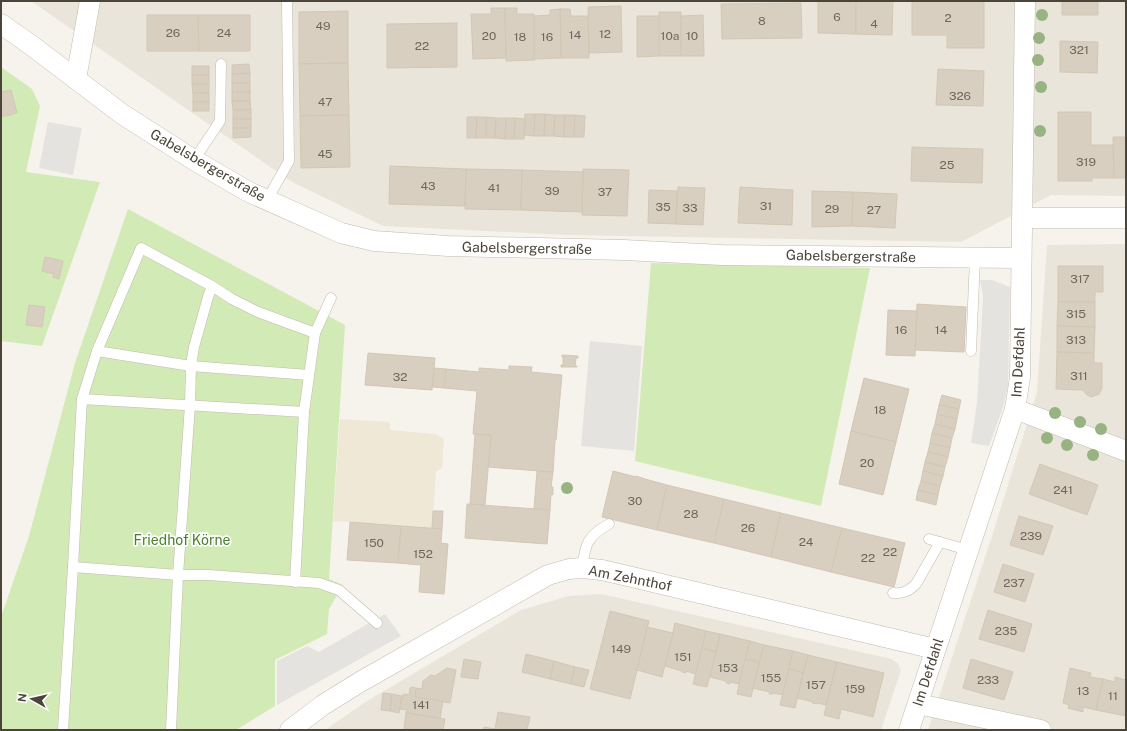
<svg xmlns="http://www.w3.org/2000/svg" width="1127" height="731" font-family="'Public Sans',sans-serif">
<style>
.residential{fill:#eae5da}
.education{fill:#efe8d6}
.green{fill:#d2eab5}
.parking{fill:#e5e3e0}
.building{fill:#d8cfc1;stroke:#d3c7b4}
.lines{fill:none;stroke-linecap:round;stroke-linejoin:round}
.lane-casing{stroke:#c2bbae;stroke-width:11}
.street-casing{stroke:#c2bbae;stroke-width:21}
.lane{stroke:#fff;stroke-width:10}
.street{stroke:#fff;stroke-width:20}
.tree{fill:#97b381}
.labels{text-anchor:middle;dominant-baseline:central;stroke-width:3.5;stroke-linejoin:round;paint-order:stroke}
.number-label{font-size:12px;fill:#6e675b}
.street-label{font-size:14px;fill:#4b4439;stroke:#fff}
.park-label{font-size:14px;fill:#4a7f2a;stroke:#fff}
</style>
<rect width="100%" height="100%" fill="#f6f3ec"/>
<g class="residential">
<polygon points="31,1 1126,1 1126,196 1051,195 961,242 567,235 383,226 292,182"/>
<polygon points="1126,244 1126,730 928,730 992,536 1037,392 1047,245"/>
<polygon points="601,594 892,659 898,664 901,670 881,730 325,730 367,701 521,610 569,596"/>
</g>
<polygon class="education" points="340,419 390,422 390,430 435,434 444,439 442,468 436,472 432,528 442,529 441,543 448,544 444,594 419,592 420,565 347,560 350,522 333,521"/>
<g class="green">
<polygon points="1,67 32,89 40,106 26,172 100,182 42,346 1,341"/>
<polygon points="128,209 345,325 329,579 343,585 329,609 327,634 275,660 275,706 236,730 1,730 1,617 29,536 75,363"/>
<polygon points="651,263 870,268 821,506 635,461"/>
</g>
<g class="parking">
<polygon points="48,122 82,128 73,175 39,168"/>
<polygon points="980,280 992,280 1010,287 1008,386 1003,407 989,446 971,443 977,403 980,351 983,296"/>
<polygon points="590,341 642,346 634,451 581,446"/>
<polygon points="385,614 401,636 277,705 277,661 307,646 319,652"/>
</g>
<g class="building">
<polygon points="818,1 856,1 856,34 818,33"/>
<polygon points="856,1 893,1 892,35 856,34"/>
<polygon points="912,1 984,1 984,48 947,48 947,35 912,35"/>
<rect x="1062" y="1" width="36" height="14"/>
<polygon points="801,3 802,38 722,39 721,4"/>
<polygon points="621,6 622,52 589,53 588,7"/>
<polygon points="491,8 505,8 506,58 473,59 471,14 491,14"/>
<polygon points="505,8 517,8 517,14 534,14 535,60 506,61"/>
<polygon points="560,9 570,9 571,16 588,16 589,58 561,58"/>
<polygon points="560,9 561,58 534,59 534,16 550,15 550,10"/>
<polygon points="348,11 348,63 299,64 299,12"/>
<rect x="659" y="12" width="22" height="44"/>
<polygon points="147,15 198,15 199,51 147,51"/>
<polygon points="198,15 250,15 250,51 199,51"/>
<polygon points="703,15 704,56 681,56 681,16"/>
<polygon points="637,16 659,16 659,56 637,57"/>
<polygon points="457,23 457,67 387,68 387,24"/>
<polygon points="1060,41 1098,42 1097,73 1060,72"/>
<polygon points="348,63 349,115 300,116 299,64"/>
<polygon points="249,64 250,73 232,74 232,65"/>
<rect x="192" y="66" width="17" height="9"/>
<polygon points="938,69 984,71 983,106 936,105"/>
<polygon points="250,73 250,83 232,83 232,74"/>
<rect x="192" y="75" width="17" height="9"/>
<rect x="232" y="83" width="18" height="9"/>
<polygon points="192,84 209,84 209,93 193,93"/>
<polygon points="11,90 17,113 1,117 1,92"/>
<rect x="232" y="92" width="18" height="9"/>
<rect x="193" y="93" width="16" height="9"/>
<polygon points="232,101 250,101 251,110 233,110"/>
<rect x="193" y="102" width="16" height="9"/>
<rect x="233" y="110" width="18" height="9"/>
<polygon points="1058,112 1091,112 1091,145 1113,145 1114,178 1092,178 1092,181 1058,181"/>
<polygon points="525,114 535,114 534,136 524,135"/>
<polygon points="535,114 545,114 544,136 534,136"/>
<polygon points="545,114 555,115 554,136 544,136"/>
<polygon points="349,115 350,167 301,168 300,116"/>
<polygon points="555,115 565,115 564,137 554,136"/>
<polygon points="565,115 575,115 574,137 564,137"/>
<polygon points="575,115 585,116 584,137 574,137"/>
<polygon points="467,117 477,117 476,138 467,138"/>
<polygon points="477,117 486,117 486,138 476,138"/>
<polygon points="486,117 496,118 495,138 486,138"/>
<polygon points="496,118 506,118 505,139 495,138"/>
<polygon points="506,118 515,118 514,139 505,139"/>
<polygon points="515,118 525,119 524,139 514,139"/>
<rect x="233" y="119" width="18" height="9"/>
<polygon points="233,128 251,128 251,137 233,138"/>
<polygon points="1113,137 1126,137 1126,178 1114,178"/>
<polygon points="912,147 983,149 982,183 911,181"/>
<polygon points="390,166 466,169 465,206 389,204"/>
<polygon points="466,169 522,170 521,210 465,209"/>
<polygon points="583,169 629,170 627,216 582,215"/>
<polygon points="522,170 583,172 582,212 521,210"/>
<polygon points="678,187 705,188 703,225 676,224"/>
<polygon points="740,187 793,190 792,225 738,223"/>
<polygon points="649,190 677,191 676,224 648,223"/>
<polygon points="812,191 853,192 852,226 812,227"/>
<polygon points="853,192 897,194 895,228 852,226"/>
<polygon points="45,257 63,261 59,279 53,277 54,274 42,271"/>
<polygon points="1058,266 1103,266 1103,292 1095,292 1095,302 1058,302"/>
<polygon points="1058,302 1095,302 1095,327 1057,326"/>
<polygon points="917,304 966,307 964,352 915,350"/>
<polygon points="29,305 45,307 42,327 26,325"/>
<polygon points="888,310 917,311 915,356 886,355"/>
<polygon points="1057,326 1095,327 1094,353 1057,352"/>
<polygon points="1057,352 1094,353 1094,363 1102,363 1102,388 1099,394 1091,397 1086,394 1083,390 1056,389"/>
<polygon points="368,353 435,358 432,390 365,385"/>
<polygon points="562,355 578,356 578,358 576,358 575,366 577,366 577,367 561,367 561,365 563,365 563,357 562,357"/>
<polygon points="509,366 532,367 531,372 562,375 556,440 555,440 553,472 488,467 491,435 473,434 477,391 444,388 446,369 479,372 479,368 509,370"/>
<polygon points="434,368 446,369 444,388 433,387"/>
<polygon points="864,378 909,389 896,442 851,431"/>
<polygon points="942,395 961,400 959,409 939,405"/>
<polygon points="939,405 959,409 957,419 937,414"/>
<polygon points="937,414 957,419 955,429 935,424"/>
<polygon points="935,424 955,429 952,438 932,433"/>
<polygon points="851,431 896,442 883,495 839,484"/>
<polygon points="932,433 952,438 950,448 930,443"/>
<polygon points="475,434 491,435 485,505 470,504"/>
<polygon points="930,443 950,448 948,457 928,452"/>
<polygon points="928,452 948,457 945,467 925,462"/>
<polygon points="925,462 945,467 943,476 923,471"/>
<polygon points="1040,464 1098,485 1087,515 1029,494"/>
<polygon points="537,471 553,472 551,487 553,487 553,495 551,494 550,510 534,509"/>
<polygon points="613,471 636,477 636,476 645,479 667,485 657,530 602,517"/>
<polygon points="923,471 943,476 940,486 921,481"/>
<polygon points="921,481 940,486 938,495 918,490"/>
<polygon points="667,485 724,499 714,543 657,530"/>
<polygon points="918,490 938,495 936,505 916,500"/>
<polygon points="724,499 781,513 771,557 714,543"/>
<polygon points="467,504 550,510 547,544 465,538"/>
<polygon points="433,511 443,511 442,529 432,528"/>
<polygon points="781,513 842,528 831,572 771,557"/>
<polygon points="1019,516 1053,526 1043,555 1010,545"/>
<polygon points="350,522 401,526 398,563 347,560"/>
<polygon points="401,526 442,529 441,543 448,544 444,594 419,592 421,565 398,563"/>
<polygon points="842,528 905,543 894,587 831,572"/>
<polygon points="1003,564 1034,574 1025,602 994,592"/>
<polygon points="988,610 1032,624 1024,652 979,639"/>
<polygon points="610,611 649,621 630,699 590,689"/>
<polygon points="675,623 706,631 696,674 686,671 686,673 682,672 682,671 665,666"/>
<polygon points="647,627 673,633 662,677 637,670"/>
<polygon points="706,631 720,634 716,652 702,648"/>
<polygon points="720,634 750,641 739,684 730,682 730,684 726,683 726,681 710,677"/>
<polygon points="750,641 764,645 759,662 745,659"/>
<polygon points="764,645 793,651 783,695 774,693 773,694 769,694 770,692 753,688"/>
<polygon points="702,648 716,652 707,687 693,684"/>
<polygon points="793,651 808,655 803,673 789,669"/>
<polygon points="526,654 554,661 550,679 522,672"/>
<polygon points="808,655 837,662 826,705 817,703 817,704 812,703 813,702 797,698"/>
<polygon points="464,659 481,662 478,679 461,677"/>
<polygon points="745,659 759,662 751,697 737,694"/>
<polygon points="971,659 1013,672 1004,700 963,688"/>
<polygon points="554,661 575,667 571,684 550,679"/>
<polygon points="837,662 884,673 873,717 841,709 839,719 824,715"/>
<polygon points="575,667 589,670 584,687 571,684"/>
<polygon points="447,668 456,670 450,703 415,697 416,688 422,689 423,681 431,675 435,676"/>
<polygon points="1070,668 1091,673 1090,677 1103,679 1096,710 1083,707 1083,712 1068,708 1069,705 1063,703"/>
<polygon points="789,669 803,673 795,708 780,705"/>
<polygon points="1115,677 1126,680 1126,716 1096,710 1103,679 1115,682"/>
<polygon points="412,687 416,688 415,697 443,701 440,718 406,713 407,710 400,709 402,696 404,694 409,695 410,688"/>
<polygon points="383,693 392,694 390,711 381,710"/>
<polygon points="392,694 402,696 399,713 390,711"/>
<polygon points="498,712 530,717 527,730 483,730 484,727 495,729"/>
<polygon points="406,713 445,719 443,730 404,729"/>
</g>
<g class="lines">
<defs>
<g id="lane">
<polyline points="194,160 220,121 221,64"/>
<polyline points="267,200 289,161 287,1"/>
<polyline points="212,286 141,248 97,351 191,366 309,375"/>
<polyline points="971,351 975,258"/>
<polyline points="82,399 97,351"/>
<polyline points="929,539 968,550"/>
<polyline points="73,567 178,575 209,575 319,583 339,590 377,623"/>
<path d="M 582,568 C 585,545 587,536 609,524"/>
<polyline points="295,582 304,412 315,333"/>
<path d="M 893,593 C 903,594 909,591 916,584 L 940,542"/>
<polyline points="63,730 73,567 82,399 304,412"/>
<polyline points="171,730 178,575 190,405 191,366 194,347 208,297 212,286 232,299 258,312 315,333 331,298"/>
</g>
<g id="street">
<polyline points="1,24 31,45 122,114 194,160 247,191 341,233 374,241 448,246 624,250 722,255 1021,258"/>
<polyline points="76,79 90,1"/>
<polyline points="1022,218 1126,218"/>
<polyline points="1015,409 1126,451"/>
<polyline points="918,704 1041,730"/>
<polyline points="290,730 323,705 360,682 548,575 569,569 582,568 602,570 632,577 935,649"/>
<polyline points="909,730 1015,409 1020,377 1025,1"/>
</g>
</defs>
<use href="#lane" class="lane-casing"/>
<use href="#street" class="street-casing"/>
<use href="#lane" class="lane"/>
<use href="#street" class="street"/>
</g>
<g class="tree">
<circle cx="1042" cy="15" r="6"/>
<circle cx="1039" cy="38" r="6"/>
<circle cx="1038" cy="60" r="6"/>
<circle cx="1041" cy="87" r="6"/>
<circle cx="1040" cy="131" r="6"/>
<circle cx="1055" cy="413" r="6"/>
<circle cx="1080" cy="422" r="6"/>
<circle cx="1101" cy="429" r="6"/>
<circle cx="1047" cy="438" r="6"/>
<circle cx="1067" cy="445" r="6"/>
<circle cx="1093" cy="455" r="6"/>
<circle cx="567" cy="488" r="6"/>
</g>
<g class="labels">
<g class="number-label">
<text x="837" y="17">6</text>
<text x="948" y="18">2</text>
<text x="762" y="21">8</text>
<text x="874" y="24">4</text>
<text x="323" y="26">49</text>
<text x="173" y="33">26</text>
<text x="224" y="33">24</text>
<text x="605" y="34">12</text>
<text x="575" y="35">14</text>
<text x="489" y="36">20</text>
<text x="670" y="36">10a</text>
<text x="692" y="36">10</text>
<text x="520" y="37">18</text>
<text x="547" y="37">16</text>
<text x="422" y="46">22</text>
<text x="1079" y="50">321</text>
<text x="960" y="96">326</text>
<text x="325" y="102">47</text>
<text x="325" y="154">45</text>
<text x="1086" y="162">319</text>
<text x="947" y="165">25</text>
<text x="428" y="186">43</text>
<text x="494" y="188">41</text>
<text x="552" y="191">39</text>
<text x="605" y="192">37</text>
<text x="766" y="206">31</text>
<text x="663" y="207">35</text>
<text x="690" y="208">33</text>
<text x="832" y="209">29</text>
<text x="874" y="210">27</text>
<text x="1080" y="279">317</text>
<text x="1076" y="314">315</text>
<text x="901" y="330">16</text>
<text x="941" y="330">14</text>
<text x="1076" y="340">313</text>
<text x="1079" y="376">311</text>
<text x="400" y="377">32</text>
<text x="880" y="410">18</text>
<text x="867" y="463">20</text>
<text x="1063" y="490">241</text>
<text x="635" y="501">30</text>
<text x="691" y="514">28</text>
<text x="748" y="528">26</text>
<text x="1031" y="536">239</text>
<text x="806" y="542">24</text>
<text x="374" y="543">150</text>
<text x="890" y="552">22</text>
<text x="423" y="554">152</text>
<text x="868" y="558">22</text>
<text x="1014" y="583">237</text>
<text x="1006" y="631">235</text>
<text x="621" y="649">149</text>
<text x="683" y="657">151</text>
<text x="728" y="668">153</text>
<text x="771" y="678">155</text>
<text x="988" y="680">233</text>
<text x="816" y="685">157</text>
<text x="855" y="689">159</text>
<text x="1083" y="691">13</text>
<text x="1113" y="696">11</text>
<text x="421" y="705">141</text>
</g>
<g class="street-label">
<text transform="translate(208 165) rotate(30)">Gabelsbergerstraße</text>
<text transform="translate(527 248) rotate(1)">Gabelsbergerstraße</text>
<text transform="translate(851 256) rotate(1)">Gabelsbergerstraße</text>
<text transform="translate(1018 362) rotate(-87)">Im Defdahl</text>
<text transform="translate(630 578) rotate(11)">Am Zehnthof</text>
<text transform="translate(928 672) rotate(-72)">Im Defdahl</text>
</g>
<g class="park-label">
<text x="182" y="540">Friedhof Körne</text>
</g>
</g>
<rect width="1127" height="731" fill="none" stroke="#4b4439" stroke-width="4"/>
<g transform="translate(32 699) rotate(278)" stroke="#ffffff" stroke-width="3" paint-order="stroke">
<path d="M0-3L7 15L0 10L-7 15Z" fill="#4b4439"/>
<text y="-6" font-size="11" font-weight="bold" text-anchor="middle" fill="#4b4439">N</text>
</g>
</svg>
